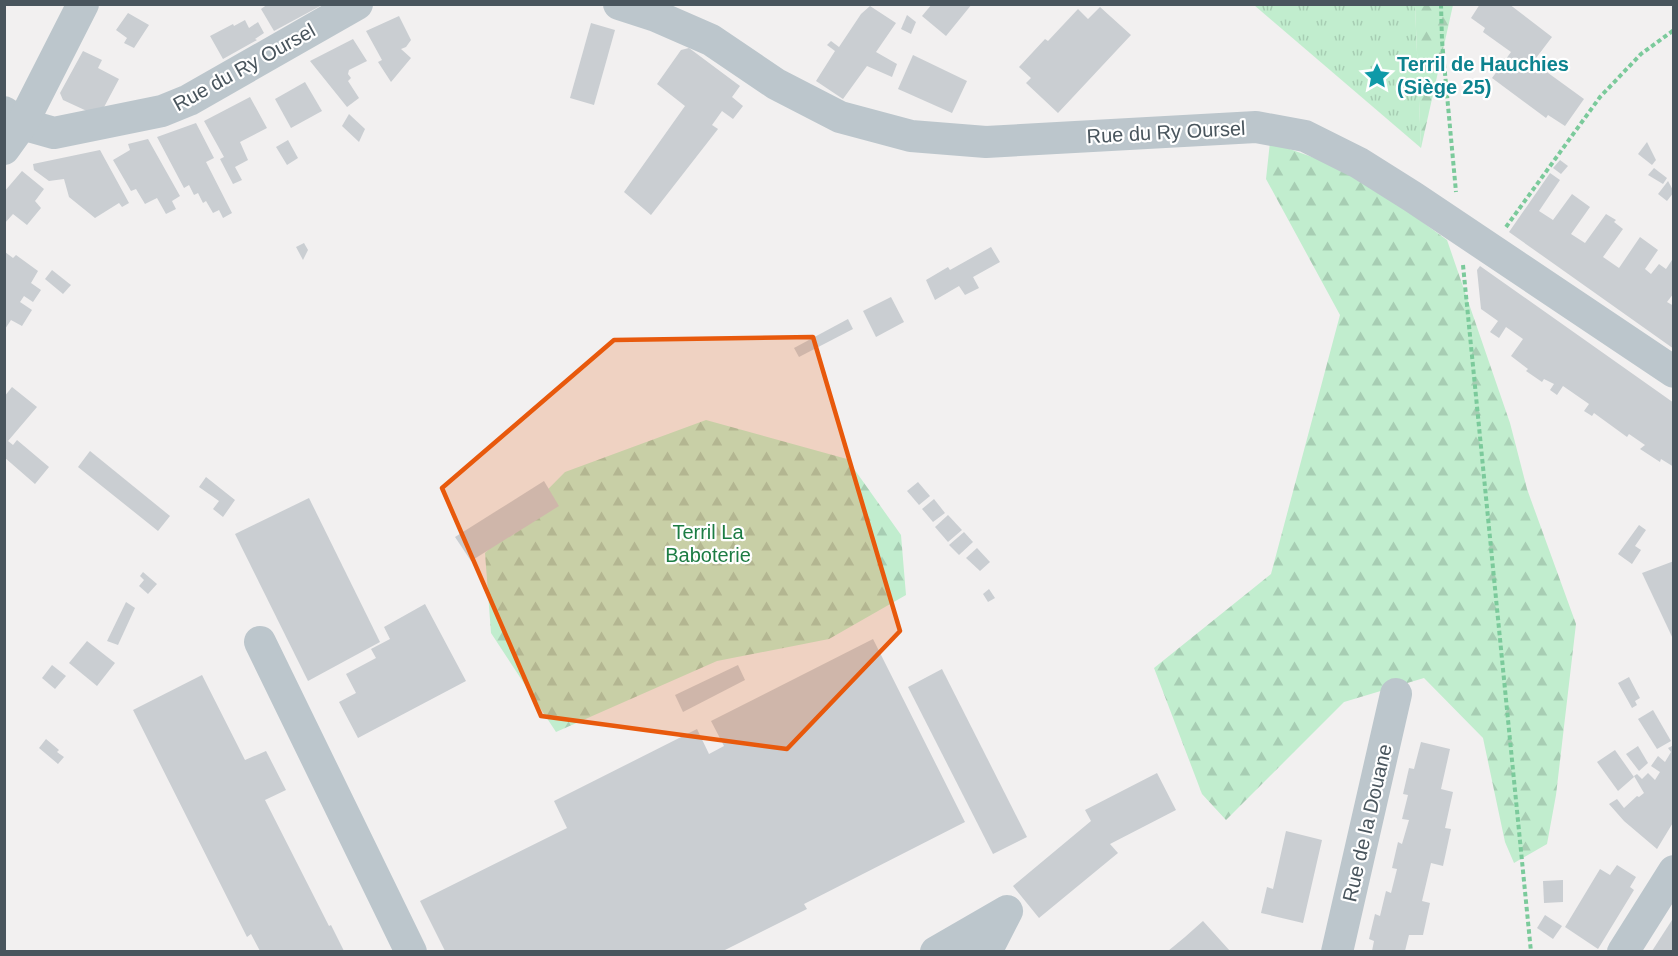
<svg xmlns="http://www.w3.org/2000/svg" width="1678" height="956" font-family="Arial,sans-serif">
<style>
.grass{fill:url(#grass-tufts)}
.forest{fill:url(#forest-firs)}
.building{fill:#caced2}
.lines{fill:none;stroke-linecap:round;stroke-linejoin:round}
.path{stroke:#7bca9b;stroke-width:4;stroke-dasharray:4.5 3;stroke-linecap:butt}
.minor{stroke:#bcc6cc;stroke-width:32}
.marked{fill:#e8590c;fill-opacity:0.2;stroke:#e8590c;stroke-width:4.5;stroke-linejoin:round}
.labels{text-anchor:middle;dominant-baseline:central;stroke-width:4.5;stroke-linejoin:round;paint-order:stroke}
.culture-label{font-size:20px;font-weight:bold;fill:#0d838f;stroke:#fff;text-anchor:start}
.street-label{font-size:20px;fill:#49555d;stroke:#fff}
.park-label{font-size:20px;fill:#1c7c43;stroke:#fff}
</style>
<defs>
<pattern id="grass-tufts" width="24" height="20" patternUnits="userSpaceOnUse" patternTransform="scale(1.5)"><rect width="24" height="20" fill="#c1edce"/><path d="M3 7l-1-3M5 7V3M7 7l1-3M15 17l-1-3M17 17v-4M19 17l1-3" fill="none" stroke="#a7cdb3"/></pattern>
<pattern id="forest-firs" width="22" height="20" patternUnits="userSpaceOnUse" patternTransform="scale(1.5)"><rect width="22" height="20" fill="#c1edce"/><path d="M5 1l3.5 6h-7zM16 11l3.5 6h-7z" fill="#a7cdb3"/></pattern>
</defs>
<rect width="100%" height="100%" fill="#f2f0f0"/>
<polygon class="grass" points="1254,5 1415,5 1421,148"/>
<g class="forest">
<polygon points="1415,5 1453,5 1421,148"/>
<polygon points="1270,142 1354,172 1447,240 1510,423 1527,489 1576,624 1556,795 1547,844 1514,863 1505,842 1483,738 1424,678 1344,702 1226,820 1202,794 1154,668 1271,574 1340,315 1266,179"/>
<polygon points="706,420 847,459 901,535 906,595 829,639 717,661 556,732 491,633 485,553 565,472"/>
</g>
<g class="building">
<polygon points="268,4 324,4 274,31 261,9"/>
<polygon points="932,4 972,4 946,36 922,16"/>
<polygon points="1480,4 1509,4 1552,37 1533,62 1584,99 1565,126 1548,115 1546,118 1492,78 1511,52 1483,32 1485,28 1471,18"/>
<polygon points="870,6 896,23 876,52 897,64 892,77 867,66 843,99 816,81 835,51 827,45 831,41 839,47 861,14"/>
<polygon points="1100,7 1131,35 1058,113 1026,83 1031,78 1019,67 1045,39 1048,41 1078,9 1088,19"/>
<polygon points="128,13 149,25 134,48 124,43 127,38 116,30"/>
<polygon points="907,15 916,22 911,34 901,29"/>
<polygon points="399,16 411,40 406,47 401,49 411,58 391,82 378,62 382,60 366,31"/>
<polygon points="245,20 249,28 258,22 264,33 255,39 257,40 223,59 210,36 233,24 234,26"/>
<polygon points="591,23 615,30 594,105 570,98"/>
<polygon points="353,39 367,61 349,70 348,74 351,78 348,81 359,98 347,107 310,61"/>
<polygon points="689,48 740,86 732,97 743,106 733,119 722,111 712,125 718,129 651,215 624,192 685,106 657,84 681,50"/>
<polygon points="83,51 102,60 98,68 119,79 103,109 89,112 63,100 60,93"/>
<polygon points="913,55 967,81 952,113 898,89"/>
<polygon points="305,82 322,111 291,128 275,99"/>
<polygon points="250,97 267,128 240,142 248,160 235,167 242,180 233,184 220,159 224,157 204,121"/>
<polygon points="349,114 365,129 359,142 342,126"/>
<polygon points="196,123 214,158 206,162 232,213 223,218 219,210 213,213 206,201 203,203 198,193 194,195 189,185 184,188 157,137"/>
<polygon points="148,139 180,196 172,201 176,209 166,214 157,198 145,204 136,189 131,191 113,160 130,150 128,144"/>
<polygon points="288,140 298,158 287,165 276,147"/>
<polygon points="1647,142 1656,160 1652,165 1638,154"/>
<polygon points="100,150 129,203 122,207 119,203 95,218 69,197 64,179 49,181 34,170 33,164"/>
<polygon points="1560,160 1568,166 1561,174 1553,168"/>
<polygon points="1654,168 1667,178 1663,184 1648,175"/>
<polygon points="22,171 44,189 35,201 41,208 27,225 13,214 4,224 4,192"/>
<polygon points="1550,173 1560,180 1539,211 1553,220 1572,194 1590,207 1571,234 1585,243 1606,214 1616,220 1614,222 1623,229 1603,257 1619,268 1640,237 1658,250 1645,269 1651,274 1659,264 1666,269 1672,260 1674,261 1674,293 1667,302 1674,306 1674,349 1509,232"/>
<polygon points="1668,181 1674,192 1667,201 1658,194"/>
<polygon points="304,243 308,250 303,260 296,247"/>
<polygon points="991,247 1000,262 973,277 979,288 965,295 959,286 935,300 926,280 948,267 950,270"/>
<polygon points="5,252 13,258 16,255 38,271 31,283 41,290 33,302 24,296 20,302 32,310 22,326 11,320 5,329"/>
<polygon points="1480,266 1674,403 1674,467 1661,459 1660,462 1640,449 1645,445 1629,434 1627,437 1594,413 1592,416 1584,411 1589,404 1563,386 1557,395 1550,390 1554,384 1544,379 1542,382 1526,371 1528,369 1511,356 1523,339 1506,327 1499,338 1490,332 1498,321 1481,309 1477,270"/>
<polygon points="52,270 71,285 63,294 45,279"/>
<polygon points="891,297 904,322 876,337 863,311"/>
<polygon points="848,319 853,329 799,357 794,348"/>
<polygon points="12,387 37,407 8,441 13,445 17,440 49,467 35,484 4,457 4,397"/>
<polygon points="90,451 170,516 158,531 78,467"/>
<polygon points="206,477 235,500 223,517 213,509 219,501 199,487"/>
<polygon points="544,481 559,506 471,561 455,537"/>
<polygon points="918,482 930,496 919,505 907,491"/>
<polygon points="309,498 380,642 308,681 235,534"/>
<polygon points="934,499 945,513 933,522 922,509"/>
<polygon points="948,515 962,530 948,542 935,527"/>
<polygon points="1639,525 1646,530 1635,546 1641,550 1632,564 1618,554"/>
<polygon points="964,532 973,542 959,555 949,545"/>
<polygon points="977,548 990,562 980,571 966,558"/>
<polygon points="1674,561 1674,641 1642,573"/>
<polygon points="143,572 157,584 148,594 139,586 144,580 140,576"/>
<polygon points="989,589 995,598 988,602 983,594"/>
<polygon points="126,602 135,608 118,645 107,641"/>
<polygon points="425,604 466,681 358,738 339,702 356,693 346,674 376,658 371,649 390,639 384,627"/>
<polygon points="873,639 965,822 804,904 807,909 723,951 445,951 420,901 567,828 554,801 697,729 709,754 724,746 711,721"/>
<polygon points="87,641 115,663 97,686 69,663"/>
<polygon points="52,665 66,676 55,689 42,678"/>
<polygon points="738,665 745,680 683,712 675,695"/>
<polygon points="942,669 1027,837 993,854 908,687"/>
<polygon points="202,675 245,760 266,751 286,790 265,800 329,926 331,925 344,951 260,951 251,934 247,937 133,710"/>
<polygon points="1629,677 1640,698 1635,701 1637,705 1632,708 1618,683"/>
<polygon points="1653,710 1671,741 1657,749 1638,719"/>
<polygon points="46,739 59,750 57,752 64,757 58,764 39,748"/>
<polygon points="1421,742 1450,749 1441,789 1453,792 1445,828 1451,829 1443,866 1431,863 1422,901 1430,903 1423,935 1409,935 1405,951 1372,951 1374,941 1369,939 1375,914 1380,916 1386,891 1391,893 1397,869 1392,868 1398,842 1402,844 1409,820 1402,819 1408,795 1403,794 1409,768 1414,769"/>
<polygon points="1674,745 1674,821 1657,849 1624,821 1609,804 1617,799 1624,808 1637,796 1639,797 1644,793 1634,776 1637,774 1642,779 1648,773 1655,780 1660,772 1651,766 1658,756 1665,762 1671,752 1668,748"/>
<polygon points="1638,746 1648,763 1639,771 1626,754"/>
<polygon points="1615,750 1634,777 1618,791 1597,762"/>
<polygon points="1157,773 1176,810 1110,844 1118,853 1039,918 1013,886 1091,821 1085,810"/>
<polygon points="1286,831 1322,840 1303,923 1261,913 1267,887 1273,889"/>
<polygon points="1617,865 1636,877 1630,887 1634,890 1598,949 1565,927 1600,869 1610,875"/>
<polygon points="1563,880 1563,902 1544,903 1543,881"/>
<polygon points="1545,915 1562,926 1553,939 1537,928"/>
<polygon points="1672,920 1674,921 1674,951 1652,951"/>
<polygon points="1203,921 1230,951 1168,951 1185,937"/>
</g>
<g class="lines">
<g class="path">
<polyline points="1441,4 1442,41 1456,192"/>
<polyline points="1506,227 1600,97 1641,54 1674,30"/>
<polyline points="1463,265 1531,952"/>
</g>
<g class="minor">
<polyline points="619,4 656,16 711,40 776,84 840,117 911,136 986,142 1256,127 1305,136 1359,163 1413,197 1674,372"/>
<polyline points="4,112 22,124 54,133 162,111 189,100 357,4"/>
<polyline points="4,149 22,124 83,4"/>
<polyline points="260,642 411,952"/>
<polyline points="936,952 1007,911 986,952"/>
<polyline points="1337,952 1396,694"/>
<polyline points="1623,952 1674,871"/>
</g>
</g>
<path class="marked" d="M 813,337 L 900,631 L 787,749 L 541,716 L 442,488 L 614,340 Z"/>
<defs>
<symbol id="sight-bare" viewBox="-9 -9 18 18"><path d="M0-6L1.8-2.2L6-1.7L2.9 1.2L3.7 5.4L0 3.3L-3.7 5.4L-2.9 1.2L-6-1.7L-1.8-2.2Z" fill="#0f9aa8" stroke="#fff" stroke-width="2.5" paint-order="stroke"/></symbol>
</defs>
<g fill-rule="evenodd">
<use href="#sight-bare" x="1358" y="57" width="38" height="38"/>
</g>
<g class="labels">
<g class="culture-label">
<text x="1397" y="64">Terril de Hauchies<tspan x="1397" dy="23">(Siège 25)</tspan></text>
</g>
<g class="street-label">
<text transform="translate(244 67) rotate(-29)">Rue du Ry Oursel</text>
<text transform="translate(1166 132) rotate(-3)">Rue du Ry Oursel</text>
<text transform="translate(1367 823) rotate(-77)">Rue de la Douane</text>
</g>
<g class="park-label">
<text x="708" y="532">Terril La<tspan x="708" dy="23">Baboterie</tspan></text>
</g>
</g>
<rect width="1678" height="956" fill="none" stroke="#49555d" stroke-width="12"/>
</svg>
